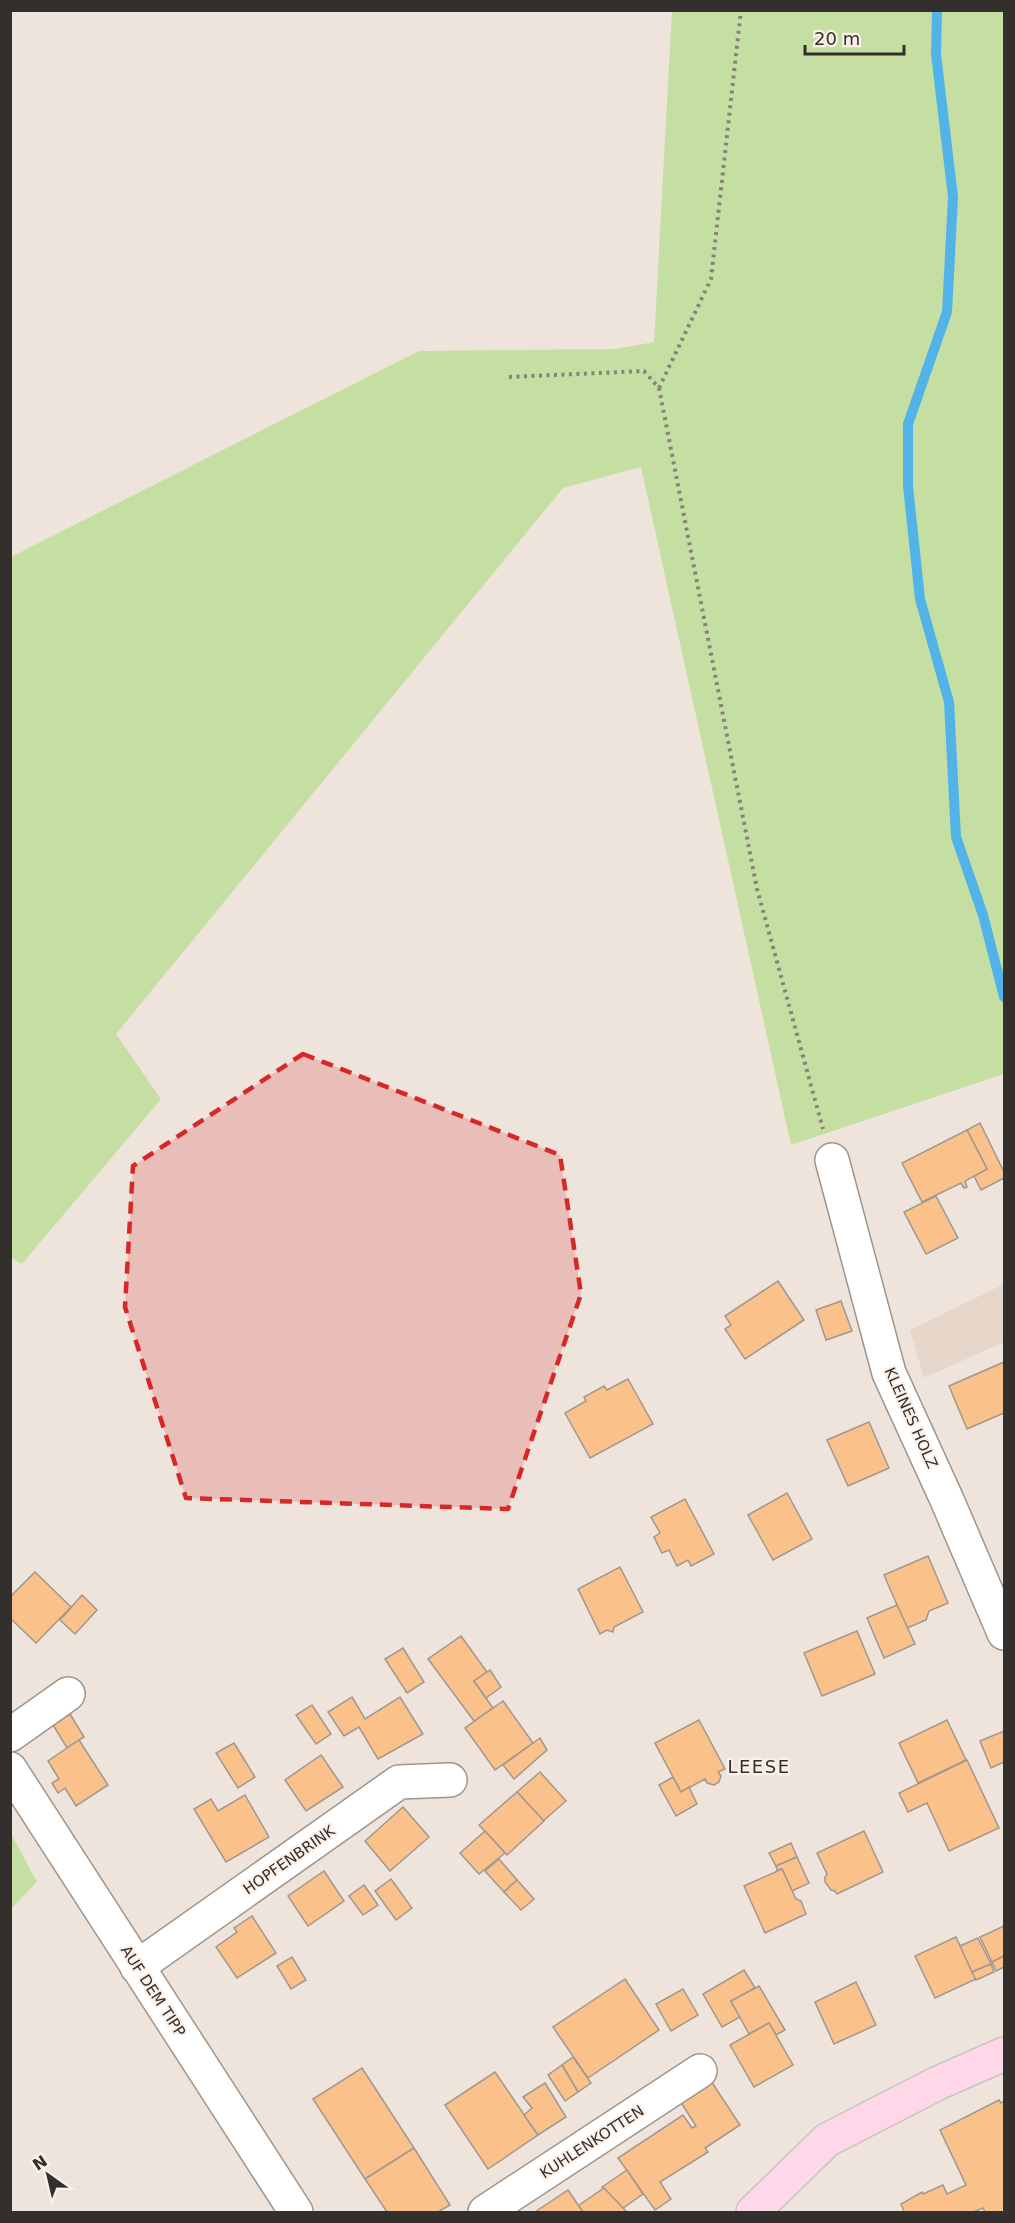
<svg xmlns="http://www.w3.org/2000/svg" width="1015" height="2223" font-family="'DejaVu Sans',sans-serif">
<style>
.built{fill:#e7d6ca}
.green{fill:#c5dfa3}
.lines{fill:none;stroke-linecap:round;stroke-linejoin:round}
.stream{stroke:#52b3e8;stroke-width:10}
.building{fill:#fac18b;stroke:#a0978f;stroke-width:1.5}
.minor-casing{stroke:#9e958d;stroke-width:36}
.major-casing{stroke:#c6c5c4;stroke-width:36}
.path{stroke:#88817c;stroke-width:4;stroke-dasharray:3 4.5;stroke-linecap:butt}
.minor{stroke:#fff;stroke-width:33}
.major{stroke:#fed7e9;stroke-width:33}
.marked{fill:#d62828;fill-opacity:0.2;stroke:#d62828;stroke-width:4.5;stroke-dasharray:12 8;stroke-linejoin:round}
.labels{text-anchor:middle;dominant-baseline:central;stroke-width:4.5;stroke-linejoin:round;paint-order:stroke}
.street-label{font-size:15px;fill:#332f2d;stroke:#fcf1e9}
.quarter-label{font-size:18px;letter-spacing:1.5px;fill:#332f2d;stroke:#fcf1e9}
</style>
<rect width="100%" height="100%" fill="#efe4dc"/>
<polygon class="built" points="1004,1284 1004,1342 924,1378 910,1330"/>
<g class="green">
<polygon points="672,11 1004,11 1004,1074 791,1145 641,467 563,488 116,1034 161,1099 22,1264 10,1257 11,557 419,351 615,349 654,342"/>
<polygon points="10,1832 37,1882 11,1909 10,1909"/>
</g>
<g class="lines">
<polyline class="stream" points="937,10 936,54 953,197 947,312 908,424 908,486 920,599 949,702 956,837 983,915 1004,997"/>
</g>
<g class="building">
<polygon points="980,1123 1004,1172 1004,1178 981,1190 974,1176 987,1169 967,1130"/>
<polygon points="967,1130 987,1169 965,1181 967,1187 964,1188 961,1183 922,1202 902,1163"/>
<polygon points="936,1196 958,1238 926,1254 904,1212"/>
<polygon points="778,1281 804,1320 745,1359 725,1329 731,1325 725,1316"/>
<polygon points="841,1301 852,1331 826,1340 816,1310"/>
<polygon points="1004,1362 1004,1413 967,1429 949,1386"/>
<polygon points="628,1379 653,1424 590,1458 565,1413 586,1401 584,1397 604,1386 607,1390"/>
<polygon points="869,1422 889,1468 848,1486 827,1440"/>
<polygon points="787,1493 812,1539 773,1560 748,1515"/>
<polygon points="685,1499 714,1554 691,1566 688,1560 677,1566 669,1550 662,1553 654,1537 660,1533 651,1517"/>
<polygon points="928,1556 948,1603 929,1611 926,1620 907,1628 884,1575"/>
<polygon points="620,1567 643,1612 614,1627 613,1632 607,1630 600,1634 578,1589"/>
<polygon points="35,1572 71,1607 36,1643 10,1618 10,1597"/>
<polygon points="82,1595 97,1610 75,1634 60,1620"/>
<polygon points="897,1605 915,1644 884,1658 867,1618"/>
<polygon points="857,1631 875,1674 822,1696 804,1653"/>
<polygon points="461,1636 487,1672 474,1681 493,1708 474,1721 428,1659"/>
<polygon points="403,1648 424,1682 407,1693 385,1659"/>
<polygon points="490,1670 501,1687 486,1698 474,1681"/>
<polygon points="352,1697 365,1719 400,1697 423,1734 378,1759 359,1727 344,1736 328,1712"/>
<polygon points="503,1701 533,1743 495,1770 465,1728"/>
<polygon points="312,1705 331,1734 316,1744 296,1715"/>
<polygon points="70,1714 84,1737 67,1748 53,1725"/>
<polygon points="699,1720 725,1769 718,1772 721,1776 719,1782 714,1785 707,1783 705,1779 681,1792 655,1743"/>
<polygon points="947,1720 966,1760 918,1783 899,1743"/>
<polygon points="1004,1731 1004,1762 991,1768 980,1741"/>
<polygon points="540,1738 547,1750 514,1779 503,1765"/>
<polygon points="79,1740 108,1785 76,1806 65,1788 58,1793 52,1783 59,1779 48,1761"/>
<polygon points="234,1743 255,1777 238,1788 216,1753"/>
<polygon points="321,1755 343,1787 306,1811 285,1780"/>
<polygon points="967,1760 999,1828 949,1851 927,1803 908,1812 899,1793"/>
<polygon points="540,1772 566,1801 543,1821 517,1792"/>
<polygon points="673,1777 681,1792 689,1787 697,1804 676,1816 659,1785"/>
<polygon points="517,1792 544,1821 507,1855 479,1825"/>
<polygon points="245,1795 269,1837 226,1862 194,1809 211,1799 218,1811"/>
<polygon points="403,1807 429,1837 390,1871 365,1841"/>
<polygon points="485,1831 505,1853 479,1874 460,1853"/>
<polygon points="864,1831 883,1872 837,1894 835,1891 831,1890 825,1882 825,1877 827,1874 817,1853"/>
<polygon points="791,1843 797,1857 776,1866 769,1853"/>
<polygon points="797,1857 809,1883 792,1891 782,1869 777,1870 776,1866"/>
<polygon points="499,1859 517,1880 504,1892 485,1871"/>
<polygon points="782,1869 796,1899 801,1901 806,1914 765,1933 744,1886"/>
<polygon points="324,1871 344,1901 308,1926 288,1896"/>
<polygon points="391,1879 412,1908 396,1920 375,1891"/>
<polygon points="517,1880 534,1899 521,1910 504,1892"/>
<polygon points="364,1885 378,1905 363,1915 349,1896"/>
<polygon points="252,1916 276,1953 237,1978 216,1947 237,1932 234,1928"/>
<polygon points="1004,1926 1004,1956 992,1962 980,1937"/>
<polygon points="956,1937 976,1979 935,1998 915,1956"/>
<polygon points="978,1938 991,1964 972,1972 960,1946"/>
<polygon points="1004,1956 1004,1967 996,1971 992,1962"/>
<polygon points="292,1957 306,1980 291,1989 277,1966"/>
<polygon points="991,1964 994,1972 976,1980 972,1972"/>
<polygon points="744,1970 755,1988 731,2001 740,2017 722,2027 703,1994"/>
<polygon points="625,1979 659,2030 588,2078 553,2027"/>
<polygon points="856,1982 876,2025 834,2044 815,2002"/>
<polygon points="759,1986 785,2030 776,2035 769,2023 749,2034 731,2001"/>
<polygon points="683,1989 698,2015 671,2031 656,2004"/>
<polygon points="769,2023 793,2065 754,2087 730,2045"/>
<polygon points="573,2057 591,2083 578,2092 562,2065"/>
<polygon points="562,2065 578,2092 565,2101 548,2075"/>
<polygon points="362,2068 414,2148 365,2179 313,2099"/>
<polygon points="495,2072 538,2135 488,2169 445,2105"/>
<polygon points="711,2081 740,2125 705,2148 708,2152 660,2182 671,2199 655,2210 618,2158 683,2115 692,2128 696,2126 680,2101"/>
<polygon points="545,2083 566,2117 538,2135 524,2115 532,2108 523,2097"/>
<polygon points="999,2100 1001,2103 1004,2101 1004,2212 985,2212 983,2208 973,2212 903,2212 904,2211 901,2204 922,2192 923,2194 943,2185 947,2194 966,2185 940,2130"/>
<polygon points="414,2148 450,2205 438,2212 387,2212 365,2179"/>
<polygon points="627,2170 643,2194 623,2208 602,2187"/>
<polygon points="604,2188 623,2208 627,2212 583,2212 578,2206"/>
<polygon points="568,2190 583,2212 535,2212"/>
</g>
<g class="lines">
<defs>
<g id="minor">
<polyline points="832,1160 889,1373 947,1500 1004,1633"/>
<polyline points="10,1735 68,1694"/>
<polyline points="10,1769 296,2212"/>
<polyline points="137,1967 399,1782 450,1780"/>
<polyline points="485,2212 700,2071"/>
</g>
<polyline id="major" points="753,2212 827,2140 938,2083 1004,2054"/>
</defs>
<use href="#minor" class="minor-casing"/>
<use href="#major" class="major-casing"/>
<g class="path">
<polyline points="509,377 644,371 659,388 757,889 823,1129"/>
<polyline points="659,388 711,279 741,10"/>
</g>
<use href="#minor" class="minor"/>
<use href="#major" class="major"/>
</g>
<path class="marked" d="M 303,1054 L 560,1155 L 581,1294 L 508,1509 L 186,1498 L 125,1307 L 133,1166 Z"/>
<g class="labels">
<g class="street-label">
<text transform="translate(911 1418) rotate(66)">KLEINES HOLZ</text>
<text transform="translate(289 1860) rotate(-35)">HOPFENBRINK</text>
<text transform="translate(153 1991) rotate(57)">AUF DEM TIPP</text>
<text transform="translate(592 2142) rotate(-33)">KUHLENKOTTEN</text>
</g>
<g class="quarter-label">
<text x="759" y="1766">LEESE</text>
</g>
</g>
<rect width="1015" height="2223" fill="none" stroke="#332f2d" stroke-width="24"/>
<g transform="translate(48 2175) rotate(326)" stroke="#fcf1e9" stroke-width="4.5" paint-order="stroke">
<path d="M0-4.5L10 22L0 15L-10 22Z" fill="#332f2d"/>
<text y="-9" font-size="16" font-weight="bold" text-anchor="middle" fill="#332f2d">N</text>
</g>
<path d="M805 45v9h99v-9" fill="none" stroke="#332f2d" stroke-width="3"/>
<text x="814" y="45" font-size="18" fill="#332f2d" stroke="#fcf1e9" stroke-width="4.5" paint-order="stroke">20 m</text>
</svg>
